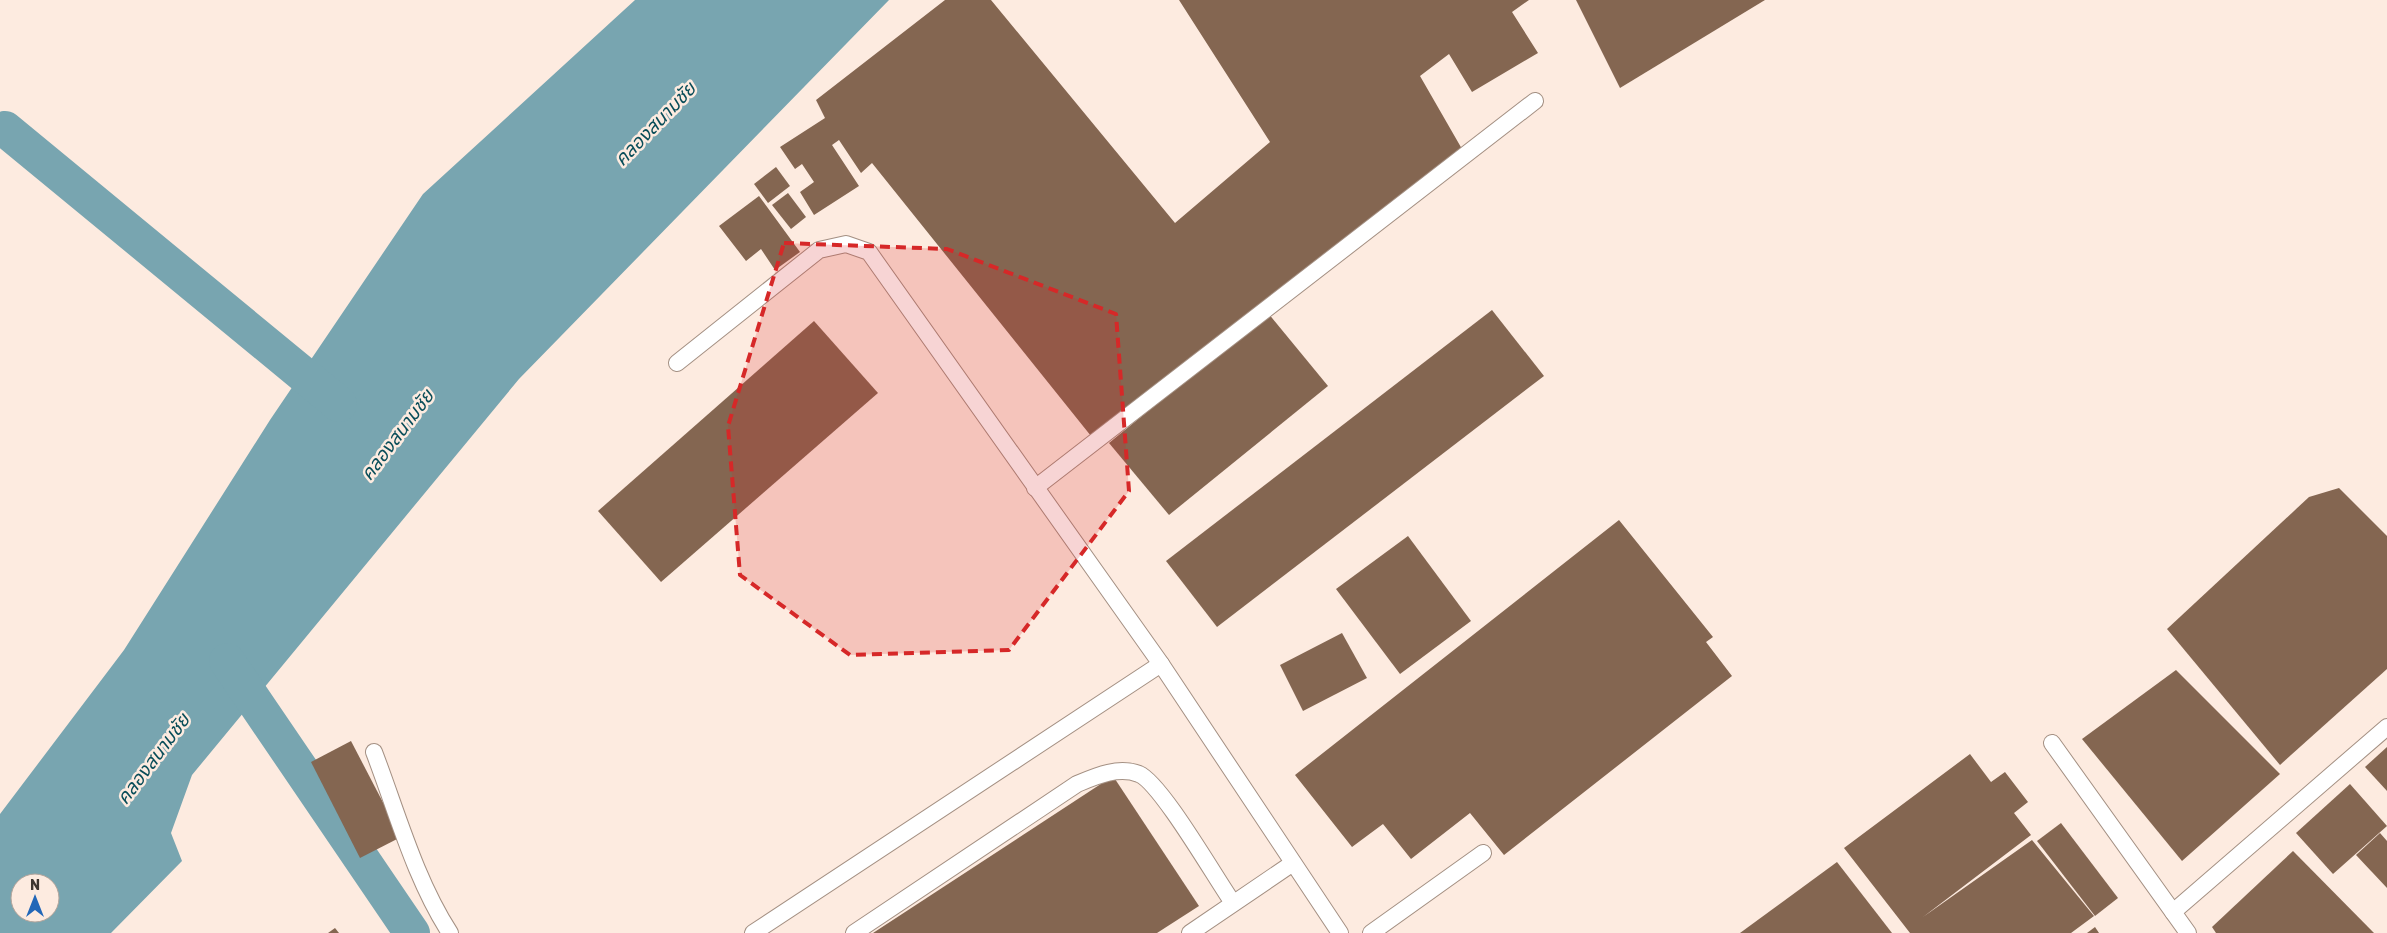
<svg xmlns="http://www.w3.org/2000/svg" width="2387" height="933" font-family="Rubik,'Noto Sans Thai',sans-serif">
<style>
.water{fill:#78a5b0;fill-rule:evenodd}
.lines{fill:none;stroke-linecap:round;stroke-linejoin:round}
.canal{stroke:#78a5b0;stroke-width:36}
.building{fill:#846651}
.lane-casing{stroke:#a49083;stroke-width:18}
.lane{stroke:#fff;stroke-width:16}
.marked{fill:#d62828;fill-opacity:0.2;stroke:#d62828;stroke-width:4;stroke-dasharray:10 6;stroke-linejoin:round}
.labels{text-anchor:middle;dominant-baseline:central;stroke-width:5;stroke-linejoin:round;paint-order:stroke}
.water-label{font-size:19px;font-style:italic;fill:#094d59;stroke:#fdebe0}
</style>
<rect width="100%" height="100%" fill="#fdebe0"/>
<path class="water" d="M 635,0 L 889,0 L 519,379 L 192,775 L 171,833 L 182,861 L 111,933 L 0,933 L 0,814 L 124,650 L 270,420 L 423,194 ZM 20,883 L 50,883 L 50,913 L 20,913 Z"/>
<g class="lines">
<g class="canal">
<polyline points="5,129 339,404"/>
<polyline points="227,661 412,933"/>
</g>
</g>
<g class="building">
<polygon points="945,0 991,0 1175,223 1270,142 1179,0 1529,0 1512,12 1538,53 1472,92 1449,54 1420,76 1462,149 1091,436 872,163 861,173 839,140 832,145 859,186 814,215 800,192 814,182 802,164 795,169 780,147 825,118 816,100"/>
<polygon points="1576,0 1765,0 1620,88"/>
<polygon points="776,167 790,186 768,203 754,184"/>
<polygon points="788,193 806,217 791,229 772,205"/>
<polygon points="759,196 800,252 775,270 761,249 746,261 719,226"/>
<polygon points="1492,310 1544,376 1217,627 1166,561"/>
<polygon points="1268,313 1328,386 1169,515 1109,443"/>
<polygon points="814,321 878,393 661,582 598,511"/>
<polygon points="2339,488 2387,536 2387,669 2280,765 2167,629 2309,497"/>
<polygon points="1619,520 1713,637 1706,642 1732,676 1504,855 1470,813 1411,859 1383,824 1352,847 1295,775"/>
<polygon points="1408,536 1471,621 1400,674 1336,589"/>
<polygon points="1342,633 1367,678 1303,711 1280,665"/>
<polygon points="2176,670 2280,774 2182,861 2082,739"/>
<polygon points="351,741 401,837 360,858 311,762"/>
<polygon points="2387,747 2387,791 2365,767"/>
<polygon points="1970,754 1991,782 2005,772 2028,802 2014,813 2031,835 1923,917 2032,840 2094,916 2071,933 1910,933 1844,848"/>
<polygon points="1113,776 1199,906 1157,933 873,933"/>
<polygon points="2350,784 2387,826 2333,874 2296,833"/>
<polygon points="2061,823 2118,898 2095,916 2037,841"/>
<polygon points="2380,833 2387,841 2387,888 2356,855"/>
<polygon points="2293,851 2374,933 2216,933 2212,927"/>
<polygon points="1837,862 1892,933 1740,933"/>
<polygon points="2095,927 2099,933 2087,933"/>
<polygon points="335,928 339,933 328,933"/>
</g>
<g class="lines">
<defs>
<g id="lane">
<polyline points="677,363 819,250 846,244 869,252 1161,664 1340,933"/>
<polyline points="1035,488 1535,101"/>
<polyline points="2052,743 2188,933"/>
<path d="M 374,752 C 397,812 415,879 450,933"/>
<polyline points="2173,912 2387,727"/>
<polyline points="753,933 1161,664"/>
<path d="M 854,933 L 1077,784 C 1096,776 1118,766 1139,774 C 1161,783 1216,879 1233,903"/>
<polyline points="1190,933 1293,863"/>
<polyline points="1371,933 1483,853"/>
</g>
</defs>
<use href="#lane" class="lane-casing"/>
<use href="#lane" class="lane"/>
</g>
<path class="marked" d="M 784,243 L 947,249 L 1116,314 L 1129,491 L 1009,650 L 850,655 L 740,575 L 728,426 Z"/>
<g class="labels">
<g class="water-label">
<text transform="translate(655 124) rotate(-46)">คลองสนามชัย</text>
<text transform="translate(397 435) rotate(-53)">คลองสนามชัย</text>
<text transform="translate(153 759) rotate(-53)">คลองสนามชัย</text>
</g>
</g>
<g transform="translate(35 898)"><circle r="24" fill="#fdebe0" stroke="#b1a39a"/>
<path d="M0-4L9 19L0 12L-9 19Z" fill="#2267b8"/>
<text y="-8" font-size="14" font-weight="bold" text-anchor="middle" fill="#3f3731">N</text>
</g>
</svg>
